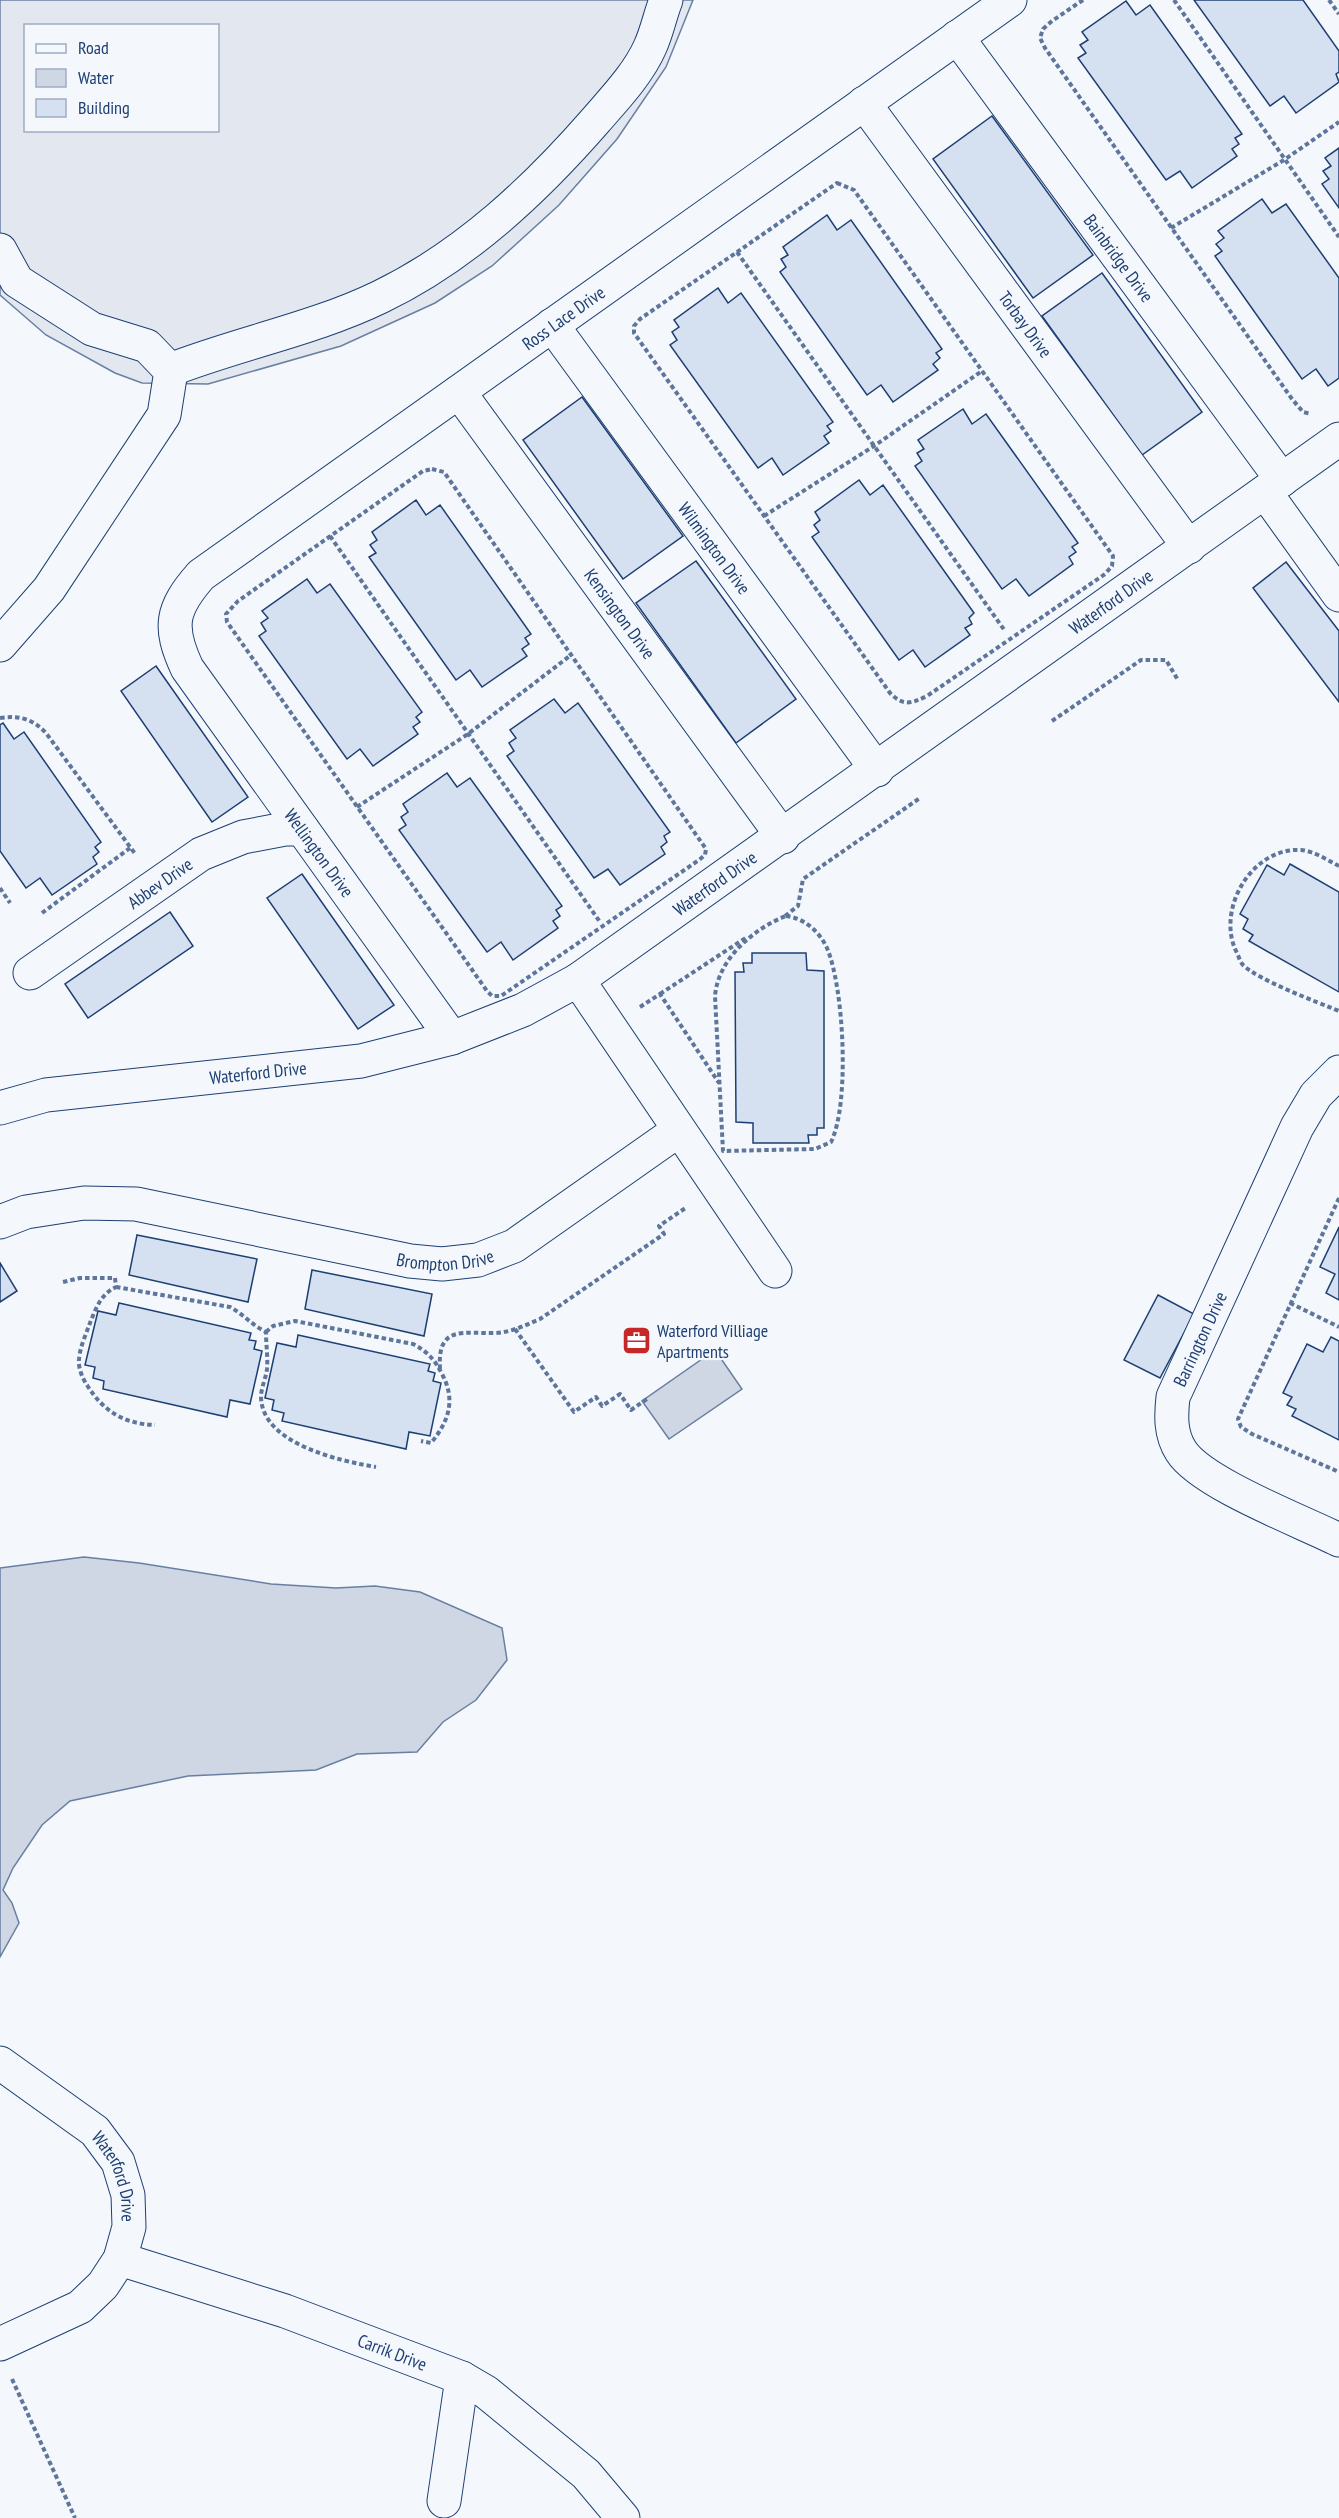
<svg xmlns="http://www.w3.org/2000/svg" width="1339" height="2518" font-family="'PT Sans Narrow',sans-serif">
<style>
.parking{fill:#e3e8f0;stroke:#687fa3;stroke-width:1.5;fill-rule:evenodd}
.water{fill:#cfd7e4;stroke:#687fa3;stroke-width:1.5}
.building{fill:#d5e0f0;stroke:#1d3f73;stroke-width:1.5}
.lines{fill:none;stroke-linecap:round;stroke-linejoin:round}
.minor-casing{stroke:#1d3f73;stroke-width:35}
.path{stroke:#5e769c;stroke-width:4;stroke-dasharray:4.5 3;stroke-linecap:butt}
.minor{stroke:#f4f7fb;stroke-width:33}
.labels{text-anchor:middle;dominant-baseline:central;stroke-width:4.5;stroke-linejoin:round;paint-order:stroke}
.street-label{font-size:18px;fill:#1d3f73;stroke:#f4f7fb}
.poi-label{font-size:18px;fill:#1d3f73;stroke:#f4f7fb;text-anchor:start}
</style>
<rect width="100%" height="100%" fill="#f4f7fb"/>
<path class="parking" d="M 0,0 L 693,0 L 666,67 L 617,139 L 559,205 L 492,266 L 435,303 L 341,346 L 208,384 L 142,383 L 115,373 L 46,335 L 0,295 ZM 26,26 L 218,26 L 218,130 L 26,130 Z"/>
<g class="water">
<polygon points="715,1350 742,1389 669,1439 642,1401"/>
<polygon points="84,1557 139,1563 271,1584 336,1588 375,1586 420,1592 502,1628 507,1660 476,1700 443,1722 417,1752 357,1754 316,1770 188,1776 70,1801 42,1825 13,1868 3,1890 12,1903 19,1923 0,1957 0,1568"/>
</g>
<g class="building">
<polygon points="1194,0 1303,0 1339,51 1339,72 1336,74 1339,82 1296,113 1284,96 1270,106"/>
<polygon points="1126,1 1136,15 1150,5 1242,134 1235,138 1239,144 1232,149 1237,156 1192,188 1180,171 1166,180 1078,58 1086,53 1080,45 1088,40 1082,32"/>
<polygon points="992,116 1093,255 1033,298 933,159"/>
<polygon points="1339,148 1339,208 1322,184 1329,179 1323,171 1331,166 1325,158"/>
<polygon points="1262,199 1272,213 1286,204 1339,278 1339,378 1328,386 1316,369 1302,379 1215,256 1222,251 1216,244 1224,238 1218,231"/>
<polygon points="827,215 837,230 851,220 942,349 936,353 940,358 933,364 938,370 893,402 881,385 867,395 780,272 786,267 781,259 788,255 783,247"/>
<polygon points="1102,273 1202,412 1142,455 1042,316"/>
<polygon points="718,288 728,303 741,293 833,422 827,426 831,431 824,436 829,443 783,475 772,458 758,468 670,345 677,340 672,332 679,327 674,320"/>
<polygon points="582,397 683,536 623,579 523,440"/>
<polygon points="963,409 972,424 986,414 1078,543 1072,547 1076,552 1069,557 1073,564 1029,596 1016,579 1002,589 915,466 922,461 917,453 924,449 918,440"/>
<polygon points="859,480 870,495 883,485 974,613 969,618 972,624 965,628 970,635 925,667 913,650 899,660 812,537 819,532 814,525 820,520 815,512"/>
<polygon points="416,500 426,515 440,505 531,634 525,638 529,644 522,649 527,656 482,687 470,670 456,680 369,557 376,553 370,545 377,540 372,532"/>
<polygon points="696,561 796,699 736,743 636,603"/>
<polygon points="1286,562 1339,631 1339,702 1253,588"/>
<polygon points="307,579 317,593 330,584 422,712 416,717 420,722 413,727 418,734 373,766 360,749 347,759 259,636 266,631 261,623 268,618 262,611"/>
<polygon points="156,666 248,797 212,822 121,691"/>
<polygon points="554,699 565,713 578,703 670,832 664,836 667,842 661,847 665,854 620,885 608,869 594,878 507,756 514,751 509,743 516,738 510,730"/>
<polygon points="3,723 14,739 24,732 101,842 95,847 99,852 93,857 97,864 52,895 40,878 26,888 0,851 0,725"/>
<polygon points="447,773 457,787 470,778 562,906 556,910 560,916 553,921 558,928 513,960 501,942 487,952 399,830 406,825 401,817 408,812 403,804"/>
<polygon points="1290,864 1339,892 1339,992 1249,941 1253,935 1243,929 1248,919 1240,914 1267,865 1284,875"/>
<polygon points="302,874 394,1005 358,1029 267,898"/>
<polygon points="170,912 193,946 88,1018 65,984"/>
<polygon points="752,953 806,953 807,970 824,971 824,1128 817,1128 817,1135 808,1135 809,1143 753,1143 753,1123 736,1122 735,972 744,972 743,963 752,963"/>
<polygon points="1339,1227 1339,1300 1326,1293 1335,1274 1320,1267"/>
<polygon points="137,1235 257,1259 248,1302 129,1275"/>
<polygon points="0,1263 17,1291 0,1302"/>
<polygon points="312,1270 432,1294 424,1336 305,1309"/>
<polygon points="1158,1295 1194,1314 1160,1378 1124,1360"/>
<polygon points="119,1303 251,1333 249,1340 256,1341 254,1349 262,1351 250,1404 230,1400 227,1417 103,1389 104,1381 93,1378 95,1367 85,1365 98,1311 116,1315"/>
<polygon points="298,1335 430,1364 428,1371 435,1373 433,1381 441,1383 430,1436 409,1432 406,1449 282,1421 284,1413 272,1410 274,1400 265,1398 277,1343 296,1347"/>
<polygon points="1331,1337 1339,1341 1339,1440 1292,1416 1296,1409 1287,1405 1292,1397 1283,1393 1307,1344 1323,1352"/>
</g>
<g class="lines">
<defs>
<g id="minor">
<path id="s1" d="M 957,37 L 1282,480"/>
<path id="s2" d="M 864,103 L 1189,547"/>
<polyline points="0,250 17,281 92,329 147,346 171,371 164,415 49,589 0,645"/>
<path id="s3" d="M 552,325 L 877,770"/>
<path d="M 170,370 C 239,343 314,329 380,297 C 465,256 535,190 596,120 C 615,98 638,74 650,47 C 657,32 660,15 666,0"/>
<path id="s4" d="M 459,392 L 783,837"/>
<polyline points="1265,492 1339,595"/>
<path id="s5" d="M 30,973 L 201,854 L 243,837 L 285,829 L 302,829"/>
<polyline points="578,980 775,1271"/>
<path id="s6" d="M 452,1038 L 187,668 C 168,627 171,609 201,575 L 1010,0"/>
<path d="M 1339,1072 L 1316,1095 L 1297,1127 L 1173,1397 C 1171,1415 1170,1434 1181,1451 C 1201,1483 1301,1521 1339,1540"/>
<path id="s7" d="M 0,1108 L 46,1095 L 361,1061 L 452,1038 L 523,1010 L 578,980 L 1339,439"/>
<path id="s8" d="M 0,1222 L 26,1212 L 84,1203 L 136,1204 L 410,1261 L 442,1264 L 478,1260 L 514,1246 L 679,1130"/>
<path id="s9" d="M 0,2063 L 95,2131 L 118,2162 L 128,2195 L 129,2227 L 120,2259 L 103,2285 L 80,2307 L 0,2344"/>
<path id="s10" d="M 120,2259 L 285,2311 L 462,2378 L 486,2392 L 586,2474 L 623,2518"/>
<polyline points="444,2501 462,2378"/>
</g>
</defs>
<use href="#minor" class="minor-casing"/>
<g class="path">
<polyline points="1083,0 1052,21 1043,29 1040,38 1045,48 1292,399 1303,412 1311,414"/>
<polyline points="1174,0 1339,237"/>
<polyline points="1329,0 1339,14"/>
<path d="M 837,183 L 854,190 L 1113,556 L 1112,566 L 1105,574 L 927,696 C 911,704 903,706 890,693 L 634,333 L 634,326 L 640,319 Z"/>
<polyline points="1171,228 1284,160 1339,122"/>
<polyline points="737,252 1005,631"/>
<polygon points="432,469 444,472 706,849 705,855 699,860 501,996 492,996 487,991 227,622 226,614 238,601 423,471"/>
<polyline points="764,516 874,446 982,371"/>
<polyline points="330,536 600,922"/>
<path d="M 0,718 C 19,715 33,719 46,733 L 136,855"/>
<polyline points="1052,721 1141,660 1166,660 1178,680"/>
<polyline points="357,807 468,734 571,655"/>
<path d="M 1339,866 C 1327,860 1314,851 1301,850 C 1251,847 1215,911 1237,953 C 1239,957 1240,962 1243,965 C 1258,980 1317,1002 1339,1011"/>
<polyline points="0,888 10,903"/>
<polyline points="42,913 130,848"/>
<polyline points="785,916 798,906 803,879 920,798"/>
<path d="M 786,916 C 804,918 819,931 827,948 C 844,988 850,1104 831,1142 L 815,1149 L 723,1151 L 715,996 C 718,959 753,929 786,916 Z"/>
<polyline points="660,994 747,937"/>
<polyline points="640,1007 660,994 719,1083"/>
<polyline points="1339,1198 1238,1419 1241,1427 1252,1434 1339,1472"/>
<path d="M 63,1282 L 80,1278 L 115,1278 L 116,1287 C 101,1294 96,1308 90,1323 C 86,1334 80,1347 79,1359 C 78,1367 82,1378 87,1385 C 103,1411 124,1424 155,1425"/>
<path d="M 116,1287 L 230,1307 C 243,1314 252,1325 266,1332 C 266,1345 268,1357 267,1369 C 266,1378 261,1388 261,1397 C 262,1444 340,1461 376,1467"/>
<polyline points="1290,1303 1339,1327"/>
<polyline points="515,1329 574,1412 596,1397 602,1406 620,1394 631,1410 647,1399"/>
<path d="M 266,1332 L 273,1326 L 295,1321 L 413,1344 C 427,1351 435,1360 442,1374 C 456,1400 449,1421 431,1443 L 421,1441"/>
<path d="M 440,1369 C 437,1324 464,1334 496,1333 C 512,1332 526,1325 540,1319 L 664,1234 L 659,1226 L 687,1207"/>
<polyline points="12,2379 75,2518"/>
</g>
<use href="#minor" class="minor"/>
</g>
<defs>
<symbol id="office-square" viewBox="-11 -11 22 22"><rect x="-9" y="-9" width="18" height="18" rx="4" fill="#c62828" stroke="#f4f7fb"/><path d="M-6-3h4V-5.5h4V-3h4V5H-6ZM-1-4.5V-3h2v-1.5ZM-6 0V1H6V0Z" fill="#fff"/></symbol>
</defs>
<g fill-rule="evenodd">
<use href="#office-square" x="620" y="1324" width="33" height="33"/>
</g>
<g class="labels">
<g class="street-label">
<text stroke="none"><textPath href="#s1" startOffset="274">Bainbridge Drive</textPath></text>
<text stroke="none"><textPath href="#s6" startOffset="1002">Ross Lace Drive</textPath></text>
<text stroke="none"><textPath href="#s2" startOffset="274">Torbay Drive</textPath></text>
<text stroke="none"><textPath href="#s3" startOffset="276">Wilmington Drive</textPath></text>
<text stroke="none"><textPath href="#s7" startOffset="1251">Waterford Drive</textPath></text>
<text stroke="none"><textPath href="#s4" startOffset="274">Kensington Drive</textPath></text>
<text transform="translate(319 853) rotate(54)">Wellington Drive</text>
<text stroke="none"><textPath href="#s5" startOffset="158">Abbev Drive</textPath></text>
<text stroke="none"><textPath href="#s7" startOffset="765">Waterford Drive</textPath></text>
<text stroke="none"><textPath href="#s7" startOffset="261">Waterford Drive</textPath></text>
<text stroke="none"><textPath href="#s8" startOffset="454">Brompton Drive</textPath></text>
<text transform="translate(1200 1339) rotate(-65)">Barrington Drive</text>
<text stroke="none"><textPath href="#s9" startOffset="168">Waterford Drive</textPath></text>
<text stroke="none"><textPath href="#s10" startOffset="288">Carrik Drive</textPath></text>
</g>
<g class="poi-label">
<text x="657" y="1330">Waterford Villiage<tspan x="657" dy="21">Apartments</tspan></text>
</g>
</g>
<rect x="24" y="24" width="195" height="108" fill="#f4f7fb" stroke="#9eadc5" stroke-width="1.5"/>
<rect x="36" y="44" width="30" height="9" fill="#f4f7fb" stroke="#9eadc5" stroke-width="1.5"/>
<text x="78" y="54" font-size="18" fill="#1d3f73">Road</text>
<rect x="36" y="69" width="30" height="18" fill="#cfd7e4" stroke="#9eadc5" stroke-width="1.5"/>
<text x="78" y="84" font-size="18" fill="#1d3f73">Water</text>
<rect x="36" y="99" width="30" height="18" fill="#d5e0f0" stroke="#9eadc5" stroke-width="1.5"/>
<text x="78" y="114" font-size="18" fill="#1d3f73">Building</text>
</svg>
